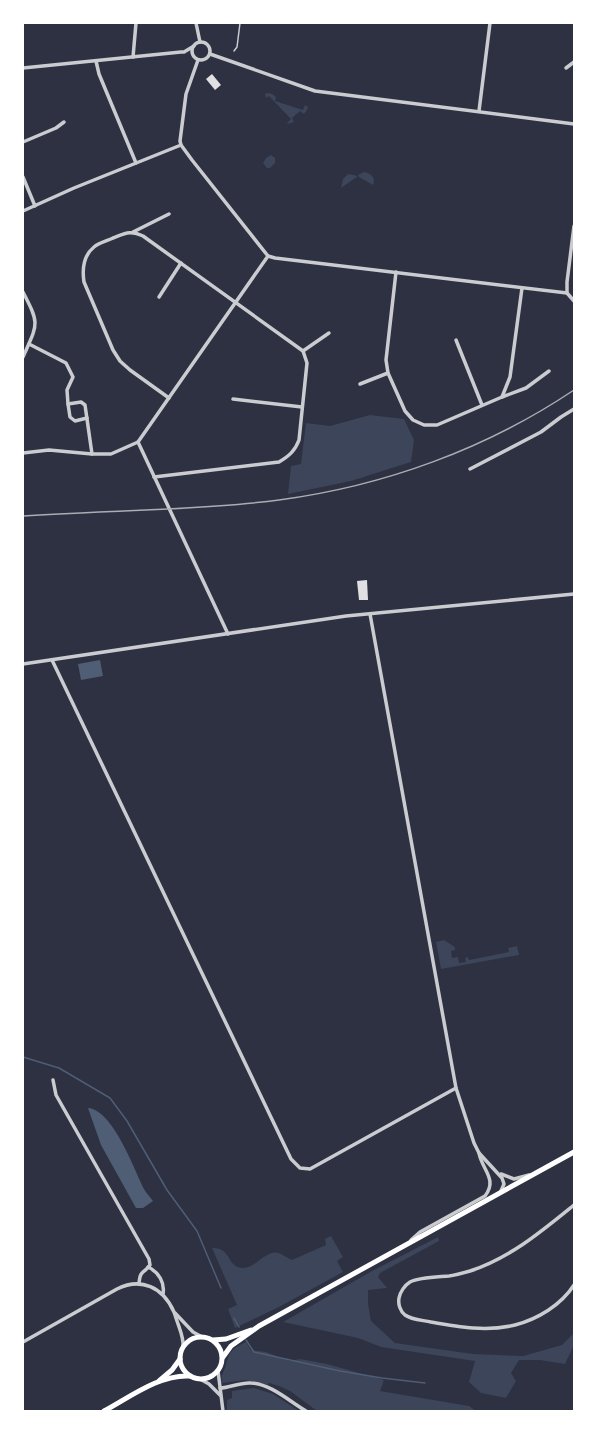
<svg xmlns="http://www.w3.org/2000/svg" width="597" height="1434" font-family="'Fira Sans',sans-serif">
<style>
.green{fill:#3c4559}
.water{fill:#4f5d75}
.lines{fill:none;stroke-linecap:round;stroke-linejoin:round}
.stream{stroke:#4f5d75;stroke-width:1.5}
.building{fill:#e0e0e3}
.service{stroke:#caccd0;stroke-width:1.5}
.minor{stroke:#caccd0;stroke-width:3.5}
.secondary{stroke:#fff;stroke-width:5}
.rail{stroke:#abadb3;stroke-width:1.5}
</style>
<rect width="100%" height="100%" fill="#2d3142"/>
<g class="green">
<polygon points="267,93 272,94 276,97 275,101 303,110 305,105 308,107 307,110 304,114 300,111 292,118 294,122 288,124 287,123 291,119 269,96 266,98 265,94"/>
<polygon points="271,155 275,158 275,163 270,168 267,168 263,163 266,158"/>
<path d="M 364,172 C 371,173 376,178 373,185 L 359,177 L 358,175 Z"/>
<polygon points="348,174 358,176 341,188 343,179"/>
<polygon points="370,415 404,419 414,440 411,462 351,481 288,494 291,466 301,464 306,423 330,426"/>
<polygon points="444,940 455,947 455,950 451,951 452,958 458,957 459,963 466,962 465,958 468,957 469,960 509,952 508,948 517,946 519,955 441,969 436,942"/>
<path d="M 331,1236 L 343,1257 L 337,1261 L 343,1272 L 279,1307 L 235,1328 L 228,1309 L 237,1305 L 212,1248 C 230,1247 227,1263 238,1267 C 253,1273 265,1249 278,1253 C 283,1254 287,1258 292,1260 L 326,1245 L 325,1239 Z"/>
<polygon points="438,1237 439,1241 380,1273 378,1277 387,1288 368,1290 368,1304 371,1321 395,1343 473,1354 523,1356 562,1345 574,1333 574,1345 565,1364 540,1360 519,1360 511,1373 516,1381 506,1398 481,1393 469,1382 475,1361 381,1347 358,1338 283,1322 372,1271"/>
<path d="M 246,1342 L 251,1350 L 266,1352 L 290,1361 L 300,1359 L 327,1364 L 384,1380 L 380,1391 L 469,1406 L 476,1411 L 317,1411 L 290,1391 L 279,1386 L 269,1383 L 267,1385 L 246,1380 L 222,1383 C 221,1376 222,1375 225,1368 C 230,1352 229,1350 246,1342 Z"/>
<polygon points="254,1388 273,1394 299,1411 227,1411 227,1400 232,1398 232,1391"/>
</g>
<g class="water">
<polygon points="100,660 103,676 81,680 78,664"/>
<path d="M 88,1108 C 113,1110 134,1169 144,1189 C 146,1193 150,1197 153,1201 L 143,1208 L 136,1208 L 101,1145 Z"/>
</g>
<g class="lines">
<g class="stream">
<polyline points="23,1057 59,1068 110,1098 127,1121 167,1190 197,1231 221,1288"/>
<polyline points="234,1318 239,1327"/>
<polyline points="246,1340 254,1352 340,1371 382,1378 425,1383"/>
</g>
</g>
<g class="building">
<polygon points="212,74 221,85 215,90 206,79"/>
<polygon points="367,580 368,600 359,600 357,581"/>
</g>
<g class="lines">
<polyline class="service" points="234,51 237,47 240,23"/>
<g class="minor">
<polyline points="196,23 200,42"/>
<circle cx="201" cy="51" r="9"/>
<polyline points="210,54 315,91 574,124"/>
<polyline points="133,57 136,23"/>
<polyline points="198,60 186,94 180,141 181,145 192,160 268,256 275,258 567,293"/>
<polyline points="96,61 99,74 136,163"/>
<polyline points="23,68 181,52 184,52 194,46"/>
<polyline points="566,68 574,62"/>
<polyline points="479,111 490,23"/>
<polyline points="23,142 56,128 64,122"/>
<polyline points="23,177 35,206"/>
<polyline points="23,211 74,188 181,145"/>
<polyline points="574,226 567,282 567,293 574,301"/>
<polyline points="133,232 169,214"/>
<polyline points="396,272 386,360 388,373 405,411 413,420 424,425 437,425 502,397 510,377 522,288"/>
<path d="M 23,292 C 40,325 38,323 23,357"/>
<polyline points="159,297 181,263"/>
<polyline points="456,340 482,405"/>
<polyline points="29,344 66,363 73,377 67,390 68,404 81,402 85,405 92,454"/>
<polyline points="303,351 329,333"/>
<polyline points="360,384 388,373"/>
<polyline points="502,397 526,388 549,371"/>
<polyline points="233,399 302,407"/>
<polyline points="68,404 70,417 75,421 87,418"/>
<polyline points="138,442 268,256"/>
<polyline points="138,442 228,634"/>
<polyline points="23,453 49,450 92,454 111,454 138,442"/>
<polyline points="470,469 541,432 561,417 574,409"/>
<path d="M 154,477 L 279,462 C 289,456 295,451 299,440 L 307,363 L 303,351 L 143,236 C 130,230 126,233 113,238 C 107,241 99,243 94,247 C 83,256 82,269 84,282 L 113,350 L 120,361 L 130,370 L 169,398"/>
<polyline points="370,614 456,1088 474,1143 479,1153 502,1178 504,1184 501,1191"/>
<polyline points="52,660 291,1159 300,1168 310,1169 456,1088"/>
<polyline points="23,664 346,616 574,594"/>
<path d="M 53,1080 L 56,1095 L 149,1259 L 150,1265 C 144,1274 140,1269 139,1284"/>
<polyline points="501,1174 514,1179 529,1175"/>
<path d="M 574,1205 C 542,1231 510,1258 470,1271 C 463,1273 456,1275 449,1276 C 438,1277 420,1277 410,1282 C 405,1285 400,1292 399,1298 C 398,1304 400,1311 405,1315 C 412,1320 422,1320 431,1322 C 459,1327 487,1332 515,1325 C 538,1319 561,1305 574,1285"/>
<path d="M 411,1240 L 420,1232 L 485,1196 C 498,1179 482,1170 479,1153"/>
<path d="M 148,1267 C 159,1272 165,1283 163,1294"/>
<polyline points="175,1313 193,1332 202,1337"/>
<path d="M 23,1342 L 117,1289 C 141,1277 163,1287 174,1312 C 175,1315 176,1318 177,1321 C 180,1330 184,1338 183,1347"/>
<polyline points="218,1371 223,1411"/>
<polyline points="200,1379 209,1384 220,1395"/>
<path d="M 220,1388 C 230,1388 240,1382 251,1383 C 271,1384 289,1401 306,1411"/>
</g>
<g class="secondary">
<circle cx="201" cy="1358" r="21"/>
<polyline points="213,1340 226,1339 251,1330"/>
<polyline points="223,1357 231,1346 259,1326 574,1152"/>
<polyline points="159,1381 172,1370 180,1359"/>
<path d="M 104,1411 C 130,1397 160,1374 190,1376"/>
</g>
<path class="rail" d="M 23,516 C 71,513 120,511 168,509 C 205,507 242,505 279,500 C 384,486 486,449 574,390"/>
</g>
<rect width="597" height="1434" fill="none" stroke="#ffffff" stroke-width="48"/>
</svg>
